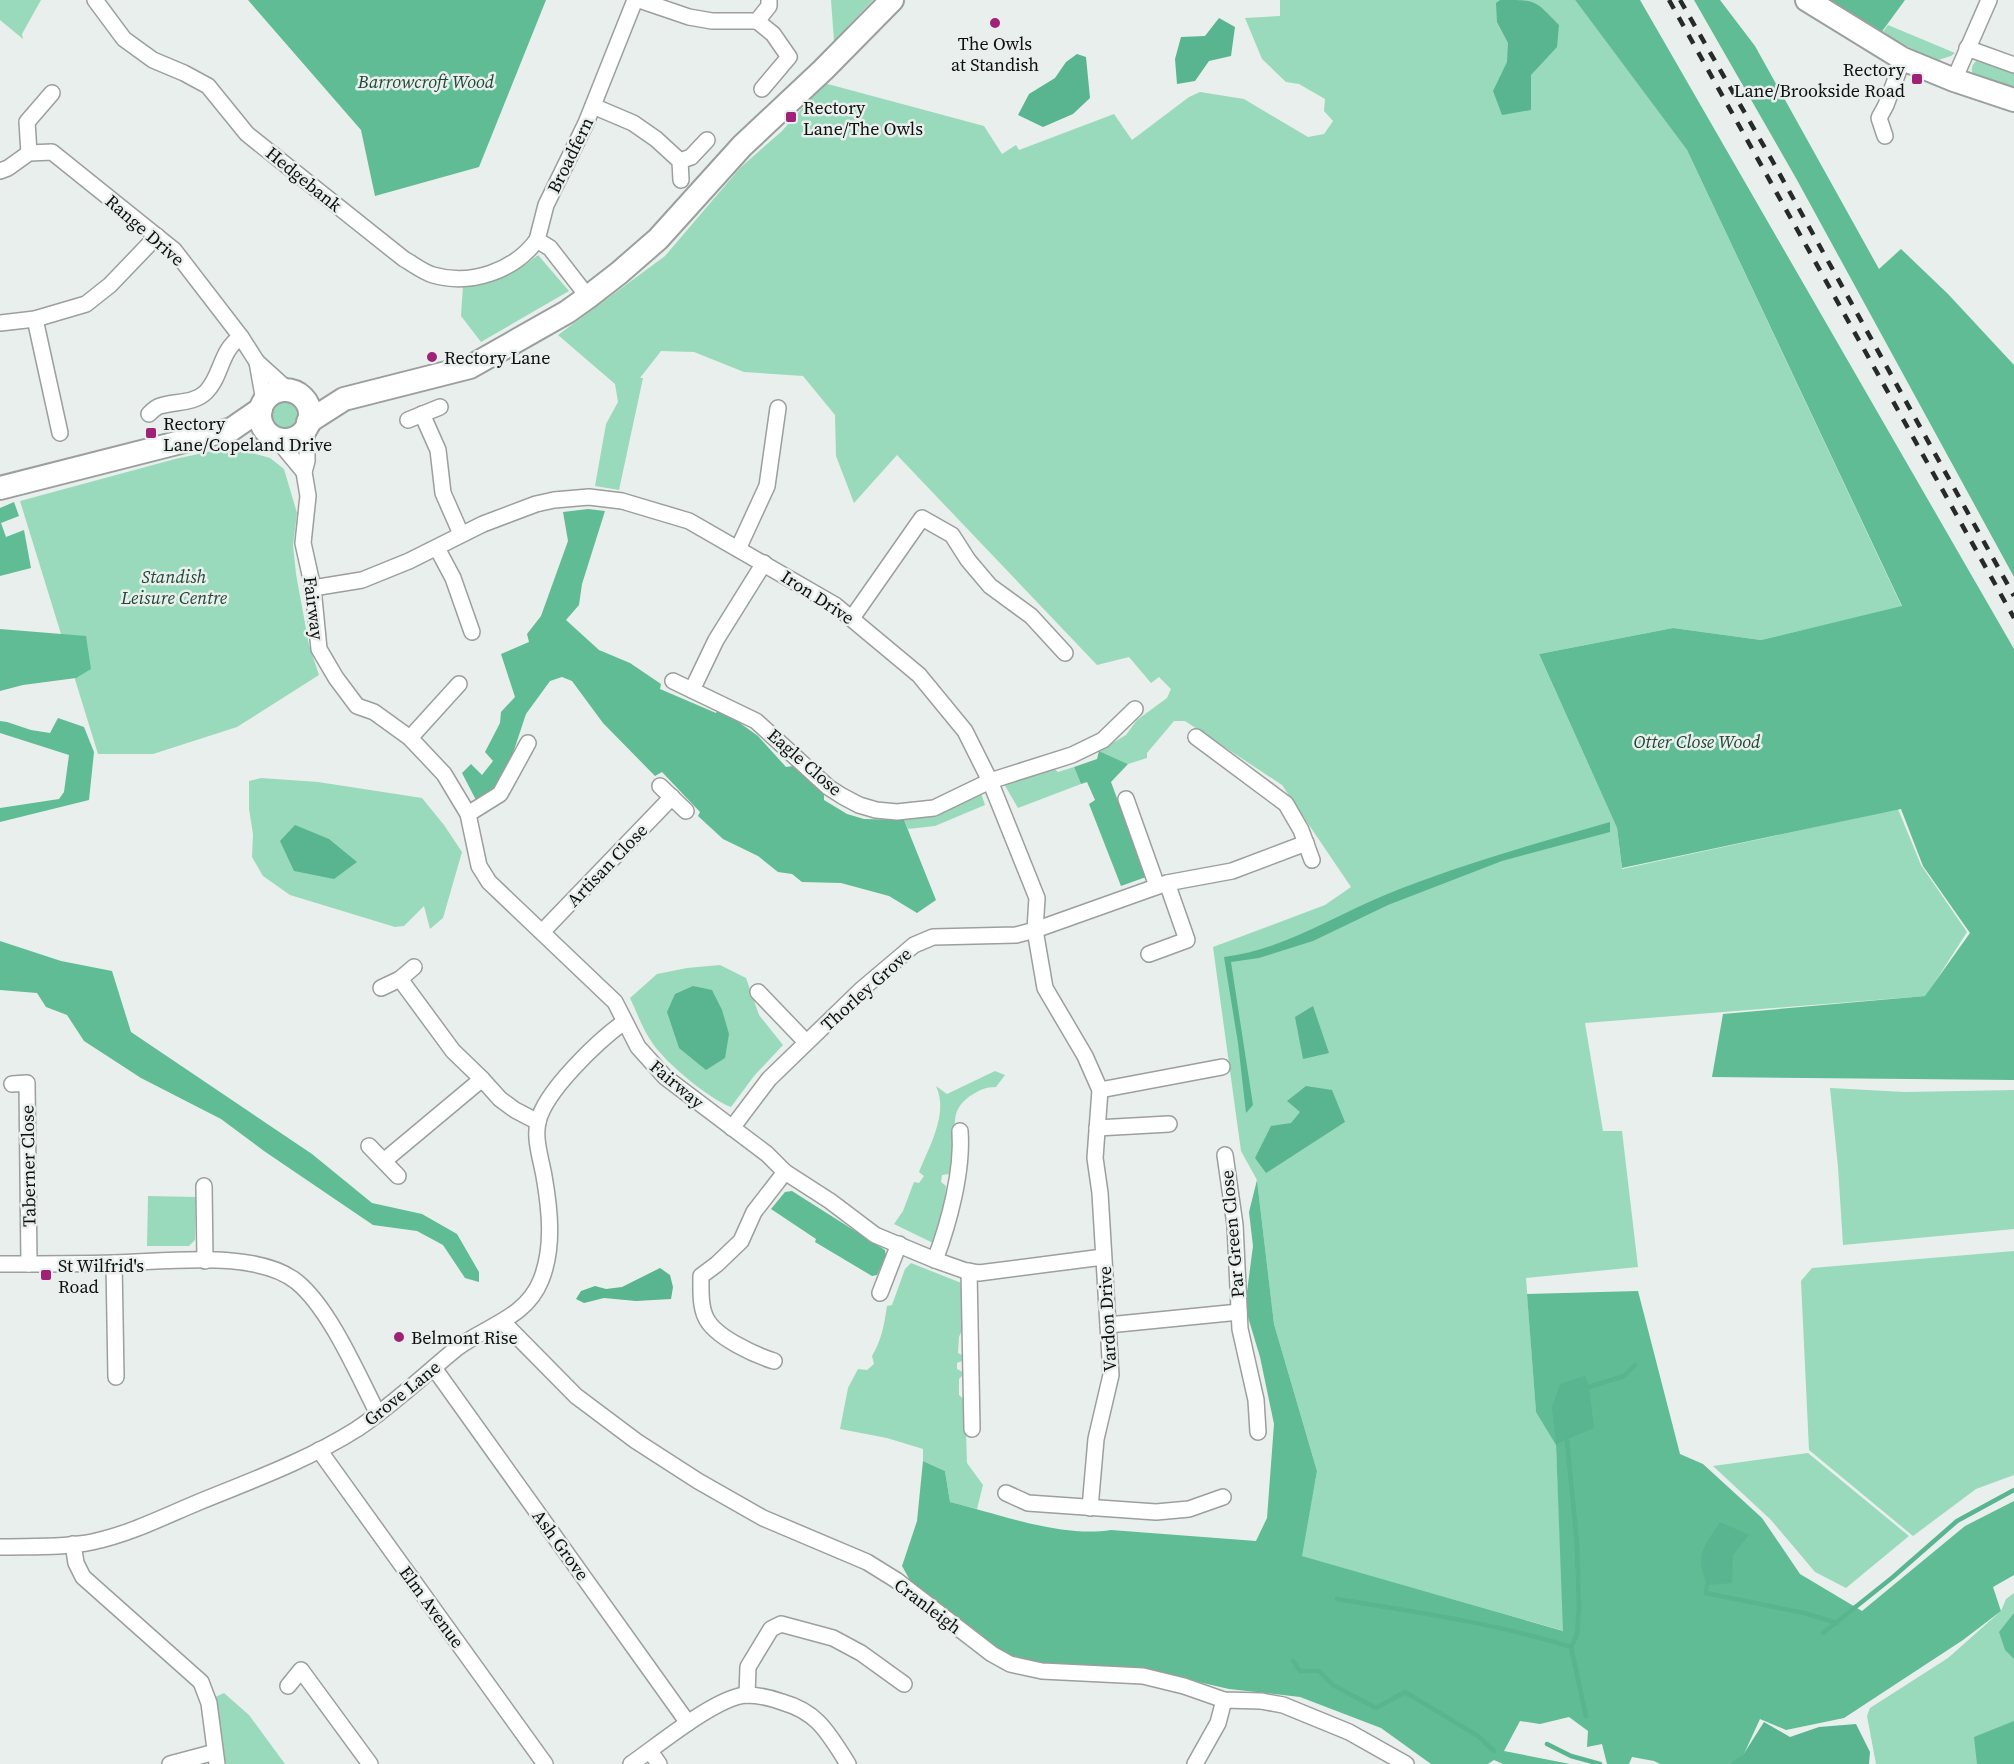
<svg xmlns="http://www.w3.org/2000/svg" width="2014" height="1764" font-family="'Source Serif 4',serif">
<style>
.green{fill:#9adabc}
.forest{fill:#5fbc95}
.water{fill:#58b58f}
.lines{fill:none;stroke-linecap:round;stroke-linejoin:round}
.stream{stroke:#58b58f;stroke-width:4.5}
.street-casing{stroke:#9b9f9d;stroke-width:18}
.secondary-casing{stroke:#9b9f9d;stroke-width:26}
.street{stroke:#fff;stroke-width:15}
.secondary{stroke:#fff;stroke-width:22}
.rail{stroke:#272a29;stroke-width:4.5;stroke-dasharray:10 10;stroke-linecap:butt}
.poi-dot{fill:#9f2277;stroke:#e9efec;stroke-width:2}
.labels{text-anchor:middle;dominant-baseline:central;stroke-width:5;stroke-linejoin:round;paint-order:stroke}
.poi-label{font-size:18px;fill:#0e100f;stroke:#e9efec;text-anchor:start}
.park-label{font-size:18px;font-style:italic;fill:#1f4737;stroke:#e9efec}
.street-label{font-size:18px;fill:#0e100f;stroke:#e9efec}
</style>
<rect width="100%" height="100%" fill="#e9efec"/>
<g class="green">
<polygon points="0,0 41,0 22,34 23,39 0,20"/>
<polygon points="831,0 873,0 834,41"/>
<polygon points="1280,0 1575,0 1687,150 1902,607 1761,640 1673,628 1539,654 1617,828 1622,869 1898,809 1921,865 1967,932 1926,996 1585,1023 1603,1131 1622,1131 1638,1267 1526,1278 1536,1411 1556,1444 1564,1631 1301,1556 1317,1471 1274,1324 1257,1180 1241,1151 1213,947 1325,905 1351,887 1282,785 1185,721 1174,721 1147,753 1147,758 1128,764 1099,751 1126,735 1137,720 1167,698 1171,689 1159,677 1151,683 1129,657 1097,665 897,455 854,503 836,456 835,415 803,376 744,372 694,352 661,351 640,378 643,378 619,490 595,486 606,424 618,402 615,384 558,335 665,256 740,168 782,131 824,83 984,126 1002,154 1016,145 1019,150 1114,114 1132,140 1189,97 1200,92 1244,99 1308,137 1324,134 1333,121 1324,111 1325,99 1299,84 1286,82 1262,59 1245,18 1280,16"/>
<polygon points="1888,25 1955,53 1951,56 1935,61 1882,33"/>
<path d="M 1979,60 L 2014,74 L 2014,90 L 1973,76 C 1971,69 1971,63 1979,60 Z"/>
<polygon points="538,255 569,291 481,342 461,316 463,285 501,277 525,265"/>
<circle cx="284" cy="415" r="13"/>
<polygon points="231,447 270,458 284,469 297,513 293,545 296,574 309,645 319,675 237,727 153,754 98,754 20,501 175,459"/>
<polygon points="1052,767 1058,772 1074,767 1081,784 1018,808 1004,784"/>
<polygon points="261,778 318,782 422,798 444,825 462,852 443,918 430,929 424,906 404,926 395,927 290,895 263,876 252,857 253,834 249,809 249,781"/>
<polygon points="981,793 985,805 935,826 908,829 904,820 935,815"/>
<path d="M 720,965 L 746,978 L 759,1015 L 783,1045 L 754,1076 L 731,1107 C 709,1099 667,1064 653,1044 C 643,1030 637,1013 630,998 L 657,974 L 687,968 Z"/>
<path d="M 995,1071 L 1005,1075 L 996,1087 C 985,1087 980,1090 970,1096 C 947,1113 958,1127 955,1151 C 953,1159 951,1166 949,1174 L 942,1175 L 941,1182 L 946,1186 L 943,1224 L 935,1244 L 894,1224 L 903,1211 L 914,1182 L 919,1183 L 924,1176 L 919,1172 C 929,1147 949,1113 936,1086 L 947,1094 Z"/>
<polygon points="1830,1088 1905,1092 2014,1090 2014,1229 1843,1245 1838,1167"/>
<polygon points="148,1196 196,1197 195,1240 189,1246 147,1246"/>
<polygon points="2014,1251 2014,1475 1976,1489 1913,1536 1809,1450 1801,1281 1812,1268"/>
<path d="M 911,1263 L 964,1284 L 964,1326 L 959,1337 L 958,1353 L 964,1356 L 964,1360 L 957,1363 L 957,1369 L 965,1373 L 959,1379 L 959,1395 L 965,1400 L 967,1463 L 983,1485 L 977,1509 L 950,1502 L 945,1471 L 923,1461 L 923,1449 L 887,1438 L 840,1429 L 848,1388 L 858,1369 L 867,1370 L 874,1364 L 872,1356 C 882,1339 884,1325 887,1306 L 892,1305 L 905,1269 Z"/>
<polygon points="1808,1453 1909,1536 1846,1588 1815,1572 1771,1520 1713,1466"/>
<polygon points="2014,1593 2014,1764 1876,1764 1867,1716 1870,1708 1948,1658 2001,1611 2006,1599"/>
<polygon points="224,1693 249,1715 285,1764 221,1764 213,1698"/>
</g>
<g class="forest">
<polygon points="248,0 546,0 479,167 375,196 361,130"/>
<polygon points="1575,0 1640,0 2014,649 2014,1080 1712,1077 1723,1014 1925,996 1970,933 1923,866 1901,809 1622,868 1617,828 1539,654 1673,628 1761,640 1902,606 1687,150"/>
<polygon points="1694,0 1720,0 1755,46 1879,269 1901,249 1948,294 2014,365 2014,577 1797,180"/>
<polygon points="1807,0 1905,0 1875,41"/>
<polygon points="14,502 19,516 1,523 6,537 24,530 31,568 0,576 0,508"/>
<polygon points="588,509 605,511 582,584 579,605 566,620 599,650 630,663 661,684 660,689 716,713 719,708 758,736 786,767 793,766 824,793 824,800 847,814 864,819 904,820 936,900 917,913 889,896 841,883 802,882 792,874 778,872 758,856 723,839 698,816 700,812 662,772 655,776 603,723 572,681 562,677 550,681 526,714 512,756 494,793 477,802 462,773 471,764 482,775 493,761 485,752 500,723 501,712 515,697 501,654 529,642 527,634 541,616 568,541 563,512"/>
<polygon points="0,629 86,636 91,669 76,678 23,685 0,691"/>
<polygon points="58,718 84,727 94,752 89,800 0,822 0,808 59,799 64,792 69,755 0,733 0,721 7,722 31,730 50,733"/>
<polygon points="1099,751 1128,764 1111,782 1146,877 1121,886 1089,804 1095,800 1087,782 1081,784 1074,767 1097,759"/>
<polygon points="0,941 61,961 112,971 131,1032 312,1154 372,1203 422,1214 457,1234 479,1272 479,1282 465,1278 443,1245 417,1231 373,1225 264,1151 221,1119 141,1078 84,1041 67,1015 46,1007 37,993 0,990"/>
<path d="M 1257,1180 L 1274,1324 L 1317,1471 L 1302,1556 L 1563,1631 L 1556,1445 L 1536,1412 L 1527,1294 L 1638,1291 L 1680,1454 L 1703,1464 L 1762,1518 L 1800,1574 L 1862,1611 L 1965,1526 L 2014,1501 L 2014,1575 L 1993,1587 L 2001,1611 L 1963,1640 L 1844,1718 L 1786,1730 L 1760,1719 L 1743,1756 L 1728,1764 L 1660,1764 L 1654,1761 L 1632,1757 L 1629,1764 L 1607,1764 L 1602,1744 L 1587,1747 L 1588,1731 L 1569,1717 L 1540,1724 L 1520,1721 L 1504,1751 L 1570,1764 L 1503,1764 L 1494,1760 L 1488,1764 L 1431,1764 L 1381,1728 L 1300,1697 L 1229,1689 L 1142,1669 L 1035,1665 L 1008,1656 L 959,1624 L 915,1589 L 902,1566 L 917,1521 L 923,1461 L 945,1471 L 950,1502 C 999,1514 1061,1538 1111,1530 L 1256,1541 L 1267,1518 L 1274,1424 L 1260,1357 L 1245,1307 L 1253,1246 L 1249,1212 Z"/>
<polygon points="792,1191 885,1250 886,1256 877,1275 872,1276 815,1242 816,1239 771,1209 785,1192"/>
<polygon points="2014,1613 2014,1659 2005,1650 1999,1632"/>
<polygon points="2014,1721 2014,1764 1977,1764 1974,1737"/>
</g>
<g class="water">
<path d="M 1500,0 C 1538,0 1534,0 1559,25 L 1557,47 L 1531,75 L 1531,110 L 1502,115 L 1493,91 L 1507,62 L 1508,43 L 1497,22 L 1496,3 Z"/>
<polygon points="1219,18 1235,27 1231,56 1209,61 1195,81 1177,84 1175,59 1181,37 1205,36"/>
<polygon points="1077,54 1086,57 1090,98 1073,114 1043,127 1018,115 1029,94 1055,78 1066,62"/>
<path d="M 1610,822 L 1610,832 L 1502,861 L 1388,905 L 1313,941 L 1259,958 L 1231,962 L 1253,1105 L 1246,1113 L 1238,1043 L 1224,957 C 1282,950 1332,917 1385,895 C 1458,865 1534,844 1610,822 Z"/>
<polygon points="295,825 329,839 357,862 334,879 294,871 280,841"/>
<polygon points="693,986 712,990 722,1010 729,1034 725,1058 706,1070 679,1048 667,1012 675,994"/>
<polygon points="1313,1006 1329,1053 1303,1059 1295,1017"/>
<polygon points="1306,1086 1332,1090 1345,1122 1266,1173 1255,1158 1271,1126 1291,1123 1300,1112 1287,1101"/>
<polygon points="660,1268 670,1275 673,1287 671,1299 636,1301 604,1298 584,1303 576,1299 581,1291 595,1286 606,1289 622,1287"/>
<polygon points="1585,1376 1589,1387 1594,1428 1556,1444 1552,1407 1560,1384"/>
<path d="M 1720,1522 L 1749,1535 L 1733,1555 L 1732,1583 L 1707,1585 C 1695,1553 1703,1549 1720,1522 Z"/>
<polygon points="1764,1722 1790,1737 1819,1727 1856,1724 1870,1752 1869,1764 1728,1764 1743,1755"/>
</g>
<g class="lines">
<g class="stream">
<polyline points="1589,1387 1624,1376 1635,1365"/>
<polyline points="1567,1441 1577,1543 1579,1608 1577,1635 1571,1647"/>
<polyline points="1707,1585 1706,1593 1804,1613 1837,1623"/>
<path d="M 1337,1599 C 1416,1612 1494,1623 1571,1647 L 1586,1716"/>
<polyline points="1823,1633 1893,1577 1957,1521 2014,1490"/>
<polyline points="1293,1661 1300,1671 1319,1671 1333,1685 1376,1708 1405,1692 1478,1736 1494,1751"/>
<polyline points="1547,1744 1571,1756 1600,1764"/>
</g>
<defs>
<g id="street">
<path d="M 95,0 L 124,39 L 153,60 L 184,73 L 208,86 L 247,134 L 404,259 C 413,264 423,272 433,275 C 471,286 514,271 537,240"/>
<polyline points="639,0 689,17 712,21 757,21 769,6 769,0"/>
<polyline points="757,21 773,34 789,57 762,89"/>
<polyline points="1967,48 2014,65"/>
<polyline points="1954,80 1989,0"/>
<polyline points="593,106 633,123 656,139 680,161 681,180"/>
<polyline points="1885,136 1879,118 1886,105 1903,59"/>
<polyline points="29,153 27,122 52,93"/>
<polyline points="680,161 691,157 707,140"/>
<polyline points="0,171 8,168 29,153 52,152 174,250 241,337 257,362"/>
<polyline points="588,297 550,248 537,240 546,205 586,123 635,0"/>
<polyline points="35,319 60,433"/>
<polyline points="0,323 35,319 86,304 110,285 157,236"/>
<polyline points="264,401 257,362 288,390"/>
<path d="M 149,414 C 152,411 156,407 160,406 C 175,401 194,404 206,392 C 222,376 220,350 241,337"/>
<polyline points="422,414 438,450 443,493 461,534"/>
<polyline points="408,420 440,407"/>
<polyline points="307,426 307,461 304,472 308,496 303,543 313,588 319,649 336,678 357,706 374,712 410,738 444,774 468,814 479,866 489,882 615,1002 638,1047 665,1077 767,1154 785,1172 830,1201 875,1235 935,1260 966,1271 979,1273 1103,1257"/>
<polyline points="275,437 304,472"/>
<polyline points="437,548 453,578 472,632"/>
<polyline points="738,549 767,486 778,408"/>
<polyline points="313,588 362,580 409,561 483,524 536,504 554,500 589,497 622,501 689,521 835,605 919,675 965,731 990,781 1037,898 1035,930 1045,988 1085,1056 1100,1090 1095,1158 1100,1193 1111,1375 1096,1439 1090,1508"/>
<polyline points="852,618 922,518 952,535 968,560 990,586 1031,616 1065,653"/>
<polyline points="673,681 756,721 828,787 842,796 859,805 876,810 897,812 934,808 990,781 1072,755 1103,740 1135,709"/>
<polyline points="692,690 716,640 764,563"/>
<polyline points="1196,737 1286,804 1301,830 1312,860"/>
<polyline points="410,738 459,684"/>
<polyline points="660,786 686,811"/>
<polyline points="1126,799 1157,886"/>
<polyline points="468,814 500,794 528,743"/>
<polyline points="542,932 672,797"/>
<polyline points="1149,954 1187,940 1167,883"/>
<polyline points="400,979 453,1051 482,1079 500,1099 515,1110 538,1122"/>
<polyline points="381,988 400,979 414,967"/>
<polyline points="758,992 806,1042"/>
<polyline points="12,1084 27,1083 29,1264"/>
<polyline points="1100,1090 1222,1067"/>
<polyline points="732,1128 769,1079 862,989 914,945 933,937 1016,935 1035,930 1167,883 1232,871 1306,843"/>
<polyline points="1097,1128 1169,1124"/>
<polyline points="369,1146 398,1176"/>
<polyline points="1225,1155 1235,1225 1240,1329 1256,1400 1258,1432"/>
<polyline points="385,1160 482,1079"/>
<polyline points="204,1186 205,1261"/>
<path d="M 935,1260 C 949,1223 963,1171 960,1131"/>
<polyline points="114,1263 116,1377"/>
<path d="M 0,1264 C 38,1264 76,1264 114,1263 C 165,1262 257,1249 297,1282 C 330,1309 358,1375 378,1414"/>
<polyline points="969,1271 972,1429"/>
<polyline points="880,1293 899,1244"/>
<polyline points="503,1322 576,1396 636,1441 698,1481 763,1518 867,1562 896,1580 992,1654 1010,1664 1042,1671 1143,1676 1184,1686 1224,1700 1261,1701 1283,1705 1349,1732 1406,1764"/>
<polyline points="1108,1325 1239,1312"/>
<path d="M 774,1361 C 755,1355 715,1337 706,1318 C 700,1306 701,1290 701,1276 L 717,1264 L 741,1241 L 754,1212 L 785,1172"/>
<polyline points="434,1368 688,1723"/>
<polyline points="319,1450 545,1764"/>
<polyline points="1006,1493 1028,1503 1156,1512 1189,1509 1223,1497"/>
<polyline points="73,1544 76,1563 83,1577 201,1682 209,1703 217,1764"/>
<path d="M 0,1547 C 30,1546 62,1548 92,1542 C 130,1534 163,1517 199,1502 C 253,1480 308,1460 357,1429 C 393,1405 424,1375 457,1348 C 486,1326 526,1318 541,1280 C 554,1248 550,1210 544,1176 C 541,1159 534,1139 538,1122 C 545,1091 598,1041 624,1022"/>
<polyline points="288,1686 301,1670 370,1764"/>
<polyline points="747,1695 748,1667 771,1629 781,1624 833,1638 861,1653 904,1684"/>
<polyline points="650,1751 659,1764"/>
<polyline points="170,1764 215,1752"/>
<path d="M 631,1764 C 657,1746 716,1697 746,1695 C 757,1695 771,1698 782,1702 C 796,1706 808,1712 818,1722 C 830,1734 839,1750 848,1764"/>
<polyline points="1195,1764 1218,1723 1224,1700"/>
</g>
<g id="secondary">
<polyline points="1807,0 1903,59 1954,80 2014,100"/>
<circle cx="285" cy="415" r="25"/>
<polyline points="308,422 344,399 470,367 567,312 588,297 619,273 658,239 742,146 823,70 892,0"/>
<polyline points="0,488 232,429 261,409"/>
</g>
</defs>
<use href="#street" class="street-casing"/>
<use href="#secondary" class="secondary-casing"/>
<use href="#street" class="street"/>
<use href="#secondary" class="secondary"/>
<g class="rail">
<polyline points="1669,0 2014,618"/>
<polyline points="1680,0 1773,162 2014,596"/>
</g>
</g>
<g class="poi-dot">
<circle cx="995" cy="23" r="6"/>
<rect x="1911" y="73" width="12" height="12" rx="3"/>
<rect x="785" y="111" width="12" height="12" rx="3"/>
<circle cx="432" cy="357" r="6"/>
<rect x="145" y="427" width="12" height="12" rx="3"/>
<rect x="40" y="1269" width="12" height="12" rx="3"/>
<circle cx="399" cy="1337" r="6"/>
</g>
<g class="labels">
<g class="poi-label">
<text x="995" y="43" text-anchor="middle">The Owls<tspan x="995" dy="21">at Standish</tspan></text>
<text x="1905" y="69" text-anchor="end">Rectory<tspan x="1905" dy="21">Lane/Brookside Road</tspan></text>
<text x="803" y="107">Rectory<tspan x="803" dy="21">Lane/The Owls</tspan></text>
<text x="444" y="357">Rectory Lane</text>
<text x="163" y="423">Rectory<tspan x="163" dy="21">Lane/Copeland Drive</tspan></text>
<text x="58" y="1265">St Wilfrid's<tspan x="58" dy="21">Road</tspan></text>
<text x="411" y="1337">Belmont Rise</text>
</g>
<g class="park-label">
<text x="426" y="81">Barrowcroft Wood</text>
<text x="174" y="576">Standish<tspan x="174" dy="21">Leisure Centre</tspan></text>
<text x="1697" y="741">Otter Close Wood</text>
</g>
<g class="street-label">
<text transform="translate(570 155) rotate(-64)">Broadfern</text>
<text transform="translate(304 179) rotate(39)">Hedgebank</text>
<text transform="translate(145 230) rotate(41)">Range Drive</text>
<text transform="translate(818 597) rotate(33)">Iron Drive</text>
<text transform="translate(314 608) rotate(83)">Fairway</text>
<text transform="translate(805 762) rotate(41)">Eagle Close</text>
<text transform="translate(607 865) rotate(-46)">Artisan Close</text>
<text transform="translate(866 989) rotate(-42)">Thorley Grove</text>
<text transform="translate(677 1084) rotate(40)">Fairway</text>
<text transform="translate(28 1166) rotate(-91)">Taberner Close</text>
<text transform="translate(1232 1234) rotate(-95)">Par Green Close</text>
<text transform="translate(1107 1319) rotate(-93)">Vardon Drive</text>
<text transform="translate(402 1393) rotate(-39)">Grove Lane</text>
<text transform="translate(561 1545) rotate(54)">Ash Grove</text>
<text transform="translate(928 1606) rotate(37)">Cranleigh</text>
<text transform="translate(432 1607) rotate(54)">Elm Avenue</text>
</g>
</g>
</svg>
